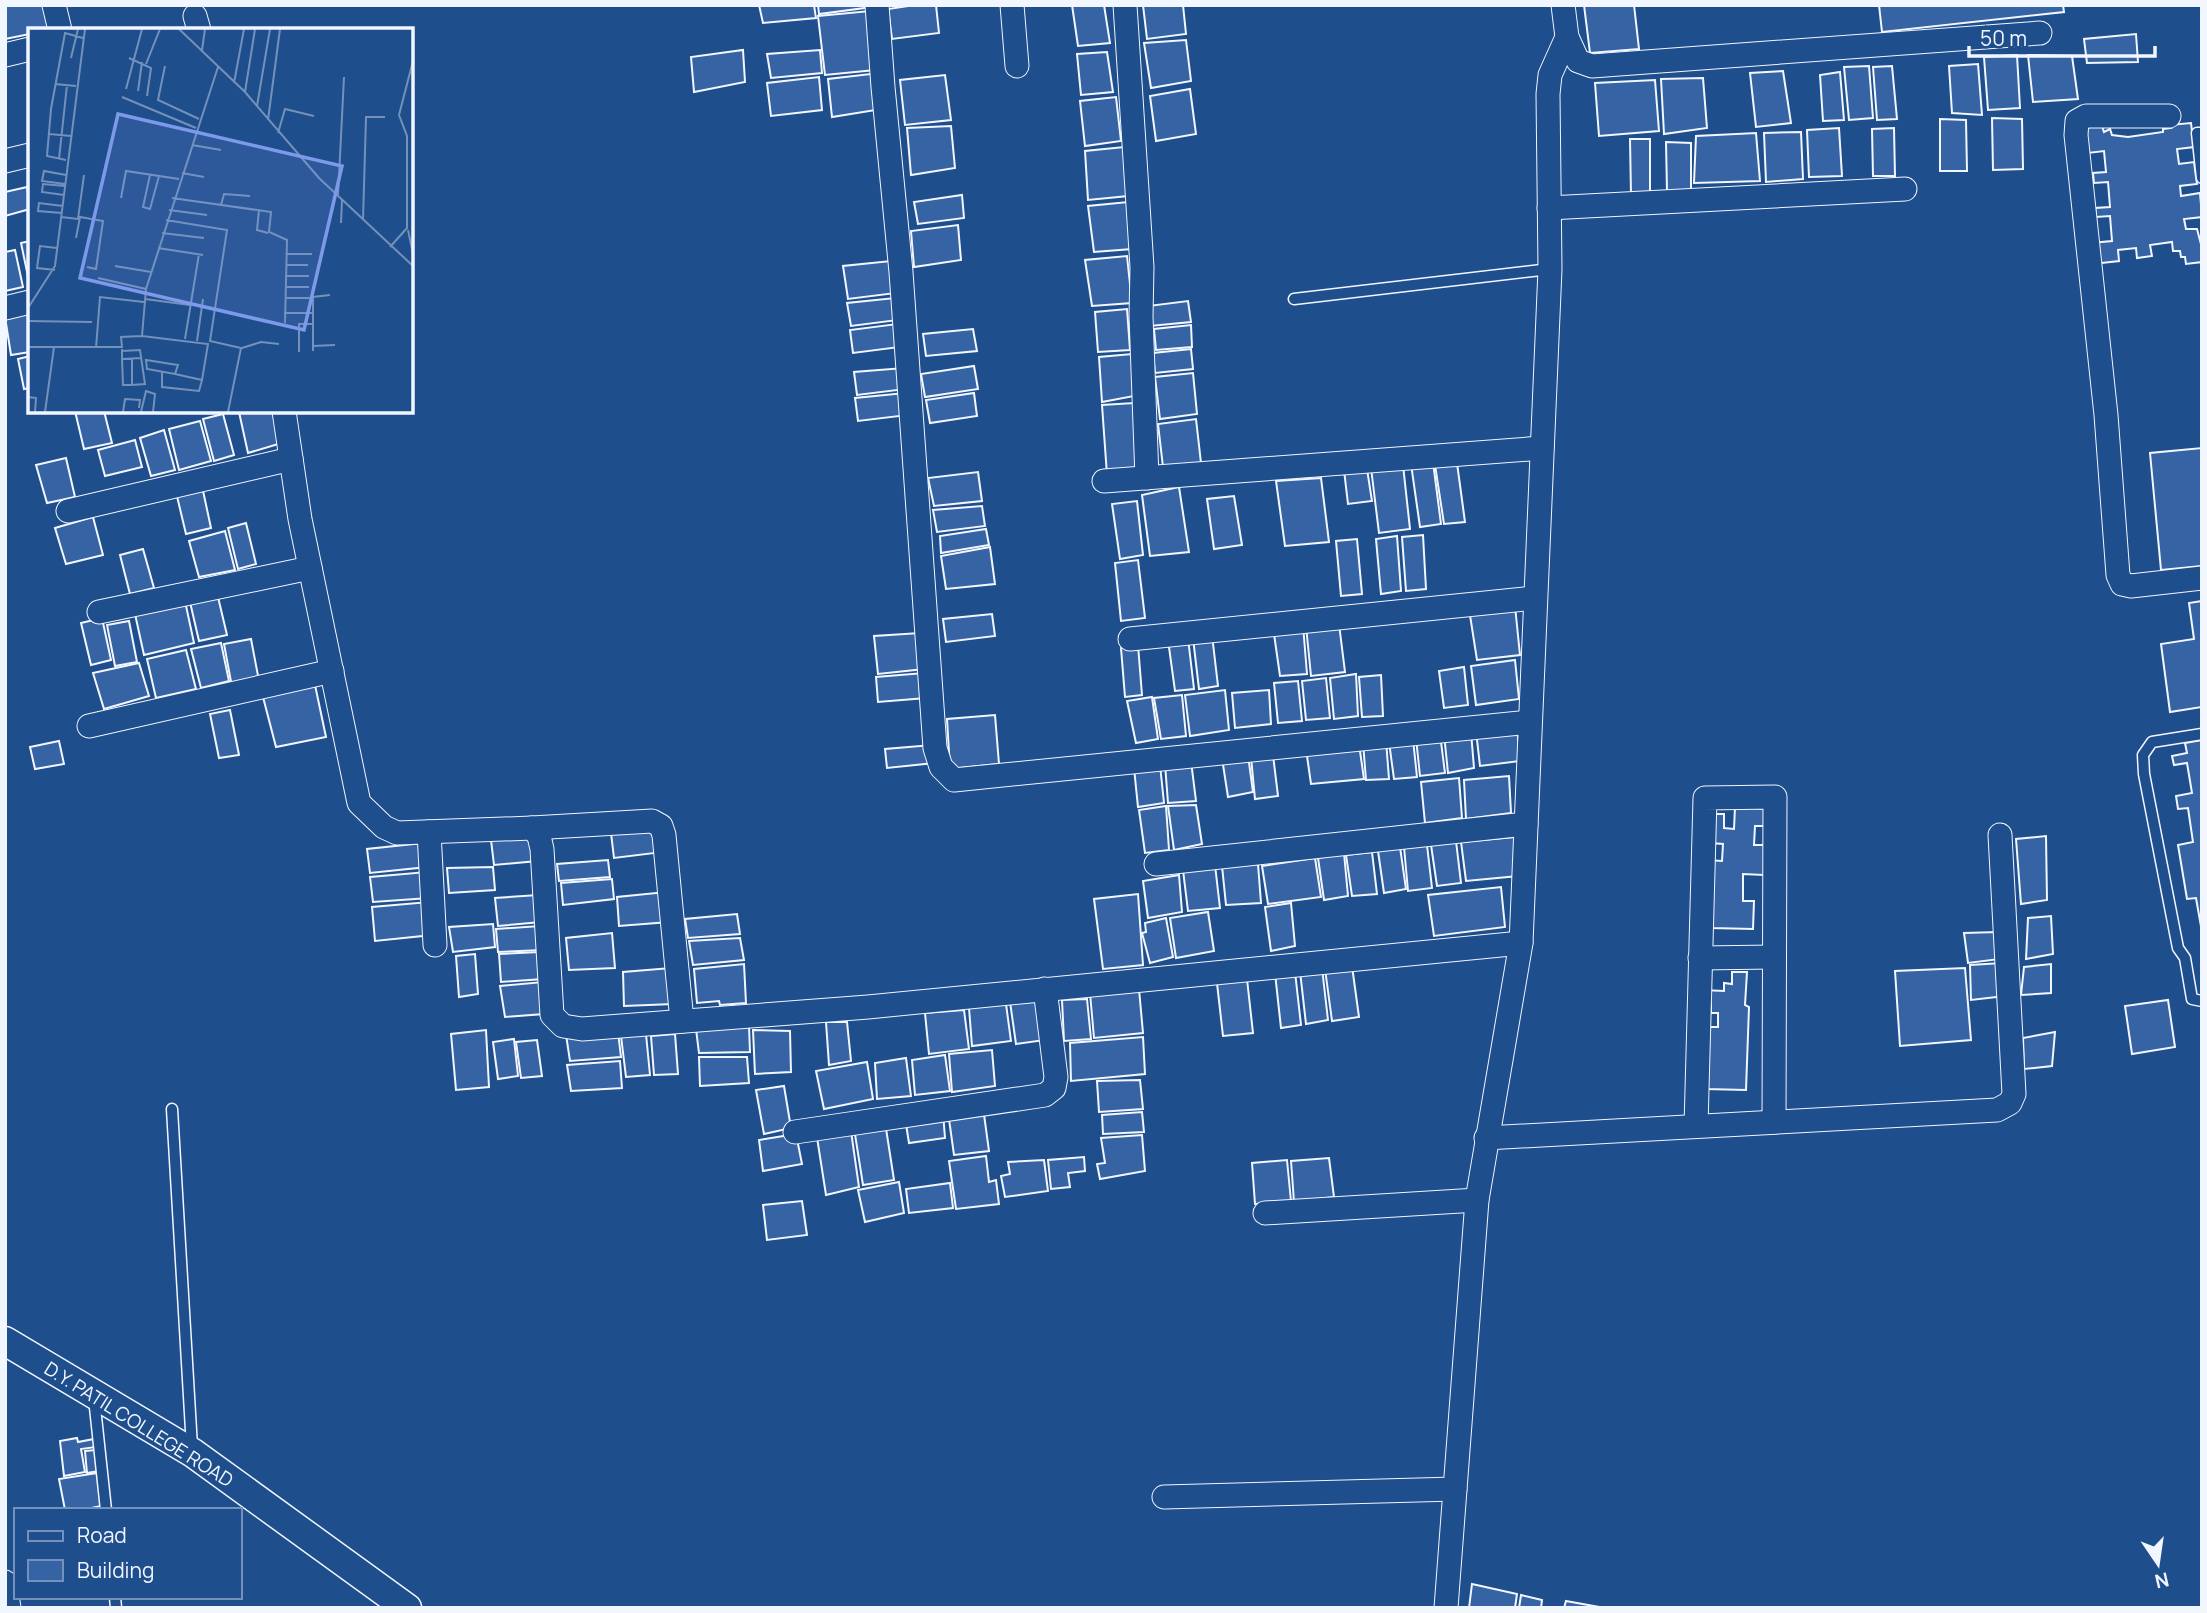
<svg xmlns="http://www.w3.org/2000/svg" width="2207" height="1613" font-family="Manrope,sans-serif">
<style>
.building{fill:#3563a3;stroke:#f2f6ff;stroke-width:2}
.lines{fill:none;stroke-linecap:round;stroke-linejoin:round}
.service-casing{stroke:#f2f6ff;stroke-width:13}
.minor-casing{stroke:#f2f6ff;stroke-width:25}
.tertiary-casing{stroke:#f2f6ff;stroke-width:31}
.service{stroke:#1f4e8c;stroke-width:10}
.minor{stroke:#1f4e8c;stroke-width:23}
.tertiary{stroke:#1f4e8c;stroke-width:28}
.labels{text-anchor:middle;dominant-baseline:central;stroke-width:5;stroke-linejoin:round;paint-order:stroke}
.street-label{font-size:19px;fill:#f2f6ff;stroke:#1f4e8c}
.inset-road{fill:none;stroke:#7391ba;stroke-width:2}
.view{fill:#7d9aea;fill-opacity:0.15;stroke:#7d9aea;stroke-width:3.5}
.inset-edge{fill:none;stroke:#f2f6ff;stroke-width:3.5}
</style>
<rect width="100%" height="100%" fill="#1f4e8c"/>
<g class="building">
<polygon points="5,5 48,5 54,28 30,30 30,34 5,39"/>
<polygon points="759,5 814,5 816,18 763,23"/>
<polygon points="818,5 872,5 872,7 819,14"/>
<polygon points="915,5 936,5 939,33 892,39 888,9"/>
<polygon points="1072,5 1104,5 1110,43 1078,46"/>
<polygon points="1143,5 1183,5 1186,34 1147,39"/>
<polygon points="1584,5 1634,5 1639,49 1590,53"/>
<polygon points="1879,5 2063,5 2064,12 1882,32"/>
<polygon points="870,11 875,70 825,75 818,16"/>
<polygon points="2136,34 2138,62 2087,63 2084,39"/>
<polygon points="1186,40 1191,81 1151,88 1144,43"/>
<polygon points="743,50 745,82 694,92 691,57"/>
<polygon points="820,50 822,73 771,78 767,54"/>
<polygon points="1107,52 1113,92 1081,95 1077,54"/>
<polygon points="2017,55 2020,108 1988,110 1984,57"/>
<polygon points="2028,55 2072,56 2078,99 2033,102"/>
<polygon points="1978,64 1982,115 1952,113 1949,66"/>
<polygon points="1869,66 1873,118 1849,120 1844,67"/>
<polygon points="1892,66 1897,119 1877,120 1873,67"/>
<polygon points="1783,71 1791,123 1756,127 1750,73"/>
<polygon points="1840,72 1844,120 1823,121 1820,75"/>
<polygon points="879,73 882,109 832,117 828,79"/>
<polygon points="945,75 951,120 905,125 900,80"/>
<polygon points="819,77 822,110 771,116 767,83"/>
<polygon points="1703,78 1707,128 1664,134 1661,79"/>
<polygon points="1655,80 1659,131 1599,136 1595,83"/>
<polygon points="1190,89 1196,134 1156,141 1150,96"/>
<polygon points="1116,97 1121,141 1085,146 1080,101"/>
<polygon points="1992,118 2022,119 2023,169 1993,170"/>
<polygon points="1940,119 1966,120 1967,171 1940,171"/>
<polygon points="2101,123 2104,132 2110,129 2112,135 2128,137 2163,132 2163,129 2171,128 2169,125 2191,123 2194,147 2177,149 2179,164 2194,162 2197,184 2180,186 2181,196 2200,193 2202,217 2184,219 2186,229 2197,229 2202,248 2202,262 2186,264 2185,257 2181,257 2180,251 2173,251 2172,242 2150,245 2152,256 2137,258 2136,248 2118,250 2119,261 2093,264 2091,243 2112,241 2110,216 2096,217 2095,208 2110,207 2108,182 2094,183 2093,173 2106,172 2104,151 2088,153 2085,129"/>
<polygon points="951,126 955,168 911,175 907,128"/>
<polygon points="1839,128 1842,176 1809,177 1807,130"/>
<polygon points="1894,128 1895,176 1873,176 1872,129"/>
<polygon points="1801,132 1803,179 1766,182 1764,133"/>
<polygon points="1756,133 1760,181 1694,183 1696,136"/>
<polygon points="1630,139 1650,139 1650,194 1631,195"/>
<polygon points="1666,142 1691,143 1691,190 1667,191"/>
<polygon points="1124,147 1128,196 1088,200 1085,151"/>
<polygon points="27,187 30,209 5,216 5,192"/>
<polygon points="962,195 964,218 918,224 914,202"/>
<polygon points="1128,202 1132,249 1094,252 1088,206"/>
<polygon points="958,225 961,260 914,267 911,231"/>
<polygon points="30,241 30,286 21,243"/>
<polygon points="15,250 23,287 5,291 5,252"/>
<polygon points="1127,256 1132,303 1092,306 1085,260"/>
<polygon points="891,261 896,293 848,299 843,266"/>
<polygon points="895,298 898,320 851,326 847,303"/>
<polygon points="1188,301 1191,322 1150,326 1148,306"/>
<polygon points="1127,309 1130,350 1098,352 1095,312"/>
<polygon points="30,312 30,352 11,355 5,317"/>
<polygon points="897,324 900,347 853,353 850,330"/>
<polygon points="1191,325 1192,347 1156,350 1154,329"/>
<polygon points="973,329 977,351 926,356 923,334"/>
<polygon points="1191,349 1193,369 1155,373 1153,353"/>
<polygon points="1132,354 1134,396 1102,402 1099,357"/>
<polygon points="30,356 30,388 24,389 18,359"/>
<polygon points="974,366 978,389 925,397 921,374"/>
<polygon points="904,368 906,389 857,395 854,372"/>
<polygon points="1193,373 1197,414 1160,419 1155,377"/>
<polygon points="905,393 908,415 858,421 855,398"/>
<polygon points="974,393 977,416 930,423 926,400"/>
<polygon points="1134,403 1140,467 1107,475 1102,405"/>
<polygon points="75,411 104,411 112,443 84,449"/>
<polygon points="279,411 285,442 248,453 239,412"/>
<polygon points="223,414 234,455 214,461 203,419"/>
<polygon points="1196,419 1201,463 1163,467 1158,424"/>
<polygon points="200,421 211,461 179,470 169,429"/>
<polygon points="164,430 175,470 151,476 140,438"/>
<polygon points="135,440 142,467 105,476 98,450"/>
<polygon points="2202,448 2202,566 2161,570 2150,453"/>
<polygon points="66,458 75,497 47,503 36,465"/>
<polygon points="1433,462 1441,524 1420,527 1411,464"/>
<polygon points="1457,463 1465,522 1444,524 1435,465"/>
<polygon points="1403,465 1410,529 1379,533 1371,468"/>
<polygon points="1367,469 1372,501 1348,504 1344,470"/>
<polygon points="978,472 982,501 934,506 928,478"/>
<polygon points="1321,478 1329,542 1285,546 1276,481"/>
<polygon points="202,486 211,528 186,534 176,492"/>
<polygon points="1179,487 1189,552 1150,556 1142,495"/>
<polygon points="1234,496 1242,545 1214,549 1207,499"/>
<polygon points="1137,501 1143,555 1120,559 1112,504"/>
<polygon points="982,506 985,526 937,532 933,510"/>
<polygon points="93,517 103,555 66,564 55,528"/>
<polygon points="246,523 256,564 238,569 228,528"/>
<polygon points="986,529 989,545 941,553 940,536"/>
<polygon points="225,531 235,570 199,577 189,541"/>
<polygon points="1423,535 1426,589 1406,591 1402,537"/>
<polygon points="1397,536 1401,591 1381,594 1376,539"/>
<polygon points="1357,539 1362,594 1341,596 1336,541"/>
<polygon points="990,547 995,584 946,589 941,556"/>
<polygon points="143,549 154,588 130,594 120,555"/>
<polygon points="1138,560 1145,618 1121,621 1115,563"/>
<polygon points="218,597 227,635 199,641 190,602"/>
<polygon points="185,601 194,643 144,655 135,614"/>
<polygon points="2202,601 2202,707 2170,712 2161,644 2194,639 2189,603"/>
<polygon points="1515,606 1520,655 1477,660 1469,609"/>
<polygon points="992,614 995,636 946,642 943,619"/>
<polygon points="102,618 111,660 91,665 81,623"/>
<polygon points="129,621 137,662 115,666 107,625"/>
<polygon points="1339,624 1345,672 1311,676 1306,626"/>
<polygon points="1303,625 1307,674 1280,676 1273,627"/>
<polygon points="920,633 924,669 878,674 874,636"/>
<polygon points="1212,635 1218,686 1199,689 1193,638"/>
<polygon points="1188,638 1194,689 1175,691 1168,640"/>
<polygon points="251,639 259,681 232,687 224,644"/>
<polygon points="221,643 229,681 201,688 191,649"/>
<polygon points="1138,645 1142,695 1125,697 1121,648"/>
<polygon points="186,650 196,689 156,698 147,659"/>
<polygon points="1515,660 1519,699 1476,705 1471,666"/>
<polygon points="139,663 149,696 104,709 93,673"/>
<polygon points="1464,667 1468,705 1444,708 1439,671"/>
<polygon points="924,673 926,698 878,702 876,677"/>
<polygon points="1356,674 1358,716 1334,719 1330,678"/>
<polygon points="1381,675 1383,716 1362,717 1359,677"/>
<polygon points="1326,678 1330,718 1306,720 1302,681"/>
<polygon points="1298,681 1302,721 1278,723 1274,683"/>
<polygon points="315,685 326,737 276,747 263,697"/>
<polygon points="1225,690 1229,730 1190,736 1185,695"/>
<polygon points="1269,690 1271,724 1235,728 1232,693"/>
<polygon points="1182,695 1186,736 1161,739 1154,698"/>
<polygon points="1152,697 1158,739 1136,743 1127,701"/>
<polygon points="230,710 239,755 219,758 210,714"/>
<polygon points="995,715 999,764 950,769 947,719"/>
<polygon points="1517,727 1520,761 1480,766 1476,731"/>
<polygon points="1471,732 1474,768 1448,773 1444,734"/>
<polygon points="1440,734 1445,773 1420,776 1416,738"/>
<polygon points="1413,739 1417,777 1394,779 1389,742"/>
<polygon points="1386,740 1389,779 1366,780 1363,743"/>
<polygon points="2202,740 2202,932 2196,898 2187,899 2178,845 2193,842 2188,808 2178,809 2176,796 2192,793 2187,763 2174,765 2172,756 2187,753 2185,743"/>
<polygon points="59,741 64,764 35,769 30,747"/>
<polygon points="1359,744 1364,779 1311,784 1306,749"/>
<polygon points="932,745 934,763 887,768 885,749"/>
<polygon points="1248,755 1253,792 1228,797 1222,758"/>
<polygon points="1273,755 1278,796 1255,799 1251,757"/>
<polygon points="1191,761 1196,801 1168,803 1165,764"/>
<polygon points="1160,765 1164,803 1138,807 1134,768"/>
<polygon points="1509,776 1511,813 1466,819 1464,780"/>
<polygon points="1459,778 1462,818 1425,823 1421,782"/>
<polygon points="1196,805 1202,844 1174,850 1168,806"/>
<polygon points="1166,806 1169,850 1145,853 1139,810"/>
<polygon points="1735,807 1770,809 1769,826 1755,826 1754,845 1764,845 1764,875 1743,874 1743,901 1754,901 1753,929 1711,928 1707,860 1722,861 1723,844 1710,843 1711,814 1724,814 1724,828 1734,829"/>
<polygon points="660,831 663,852 614,858 611,833"/>
<polygon points="2046,836 2047,900 2021,904 2016,839"/>
<polygon points="1515,837 1518,876 1466,881 1461,842"/>
<polygon points="535,838 537,861 494,865 491,840"/>
<polygon points="1456,841 1461,883 1437,886 1431,845"/>
<polygon points="423,843 427,867 370,873 367,849"/>
<polygon points="1427,845 1432,888 1408,891 1404,847"/>
<polygon points="1400,847 1406,889 1384,893 1378,851"/>
<polygon points="1372,852 1377,894 1352,896 1346,855"/>
<polygon points="1344,853 1348,896 1324,900 1318,858"/>
<polygon points="1315,858 1321,897 1268,904 1262,866"/>
<polygon points="608,860 610,877 559,881 557,864"/>
<polygon points="1258,864 1261,903 1226,905 1222,866"/>
<polygon points="1215,865 1220,908 1188,911 1183,870"/>
<polygon points="493,867 495,890 449,893 447,868"/>
<polygon points="427,872 429,898 373,902 370,877"/>
<polygon points="1179,875 1182,912 1148,918 1143,881"/>
<polygon points="612,879 614,899 563,905 561,883"/>
<polygon points="1501,887 1505,927 1434,936 1428,895"/>
<polygon points="666,892 669,922 619,926 617,897"/>
<polygon points="1138,894 1143,965 1103,969 1094,899"/>
<polygon points="538,895 541,922 498,926 495,898"/>
<polygon points="429,902 432,935 375,941 372,907"/>
<polygon points="1291,903 1295,946 1271,951 1265,907"/>
<polygon points="1208,912 1214,951 1176,958 1170,918"/>
<polygon points="737,914 740,934 688,938 685,919"/>
<polygon points="2051,916 2053,954 2026,959 2028,918"/>
<polygon points="1166,918 1173,957 1150,963 1142,933 1146,932 1145,923"/>
<polygon points="493,924 495,947 453,952 449,927"/>
<polygon points="540,926 543,950 498,952 496,929"/>
<polygon points="1998,932 2000,959 1968,963 1964,933"/>
<polygon points="612,933 615,968 569,970 566,938"/>
<polygon points="740,938 744,960 693,965 689,941"/>
<polygon points="540,952 543,979 501,982 499,954"/>
<polygon points="475,954 478,994 459,997 456,956"/>
<polygon points="2002,963 2005,996 1971,1000 1970,965"/>
<polygon points="744,964 746,1003 720,1005 719,1001 697,1003 694,969"/>
<polygon points="2051,964 2051,993 2021,995 2024,967"/>
<polygon points="1352,966 1359,1017 1332,1021 1325,969"/>
<polygon points="671,968 673,1004 624,1006 623,972"/>
<polygon points="1322,968 1328,1020 1306,1024 1300,971"/>
<polygon points="1965,968 1971,1040 1900,1046 1895,971"/>
<polygon points="1295,972 1301,1025 1281,1028 1275,973"/>
<polygon points="1732,972 1747,972 1745,1005 1749,1007 1746,1090 1706,1089 1702,1027 1718,1027 1718,1013 1711,1013 1711,1004 1702,1003 1703,990 1724,991 1724,983 1732,984"/>
<polygon points="1247,979 1253,1033 1223,1036 1217,983"/>
<polygon points="543,982 544,1014 505,1017 500,986"/>
<polygon points="1139,989 1143,1033 1094,1038 1090,993"/>
<polygon points="1087,999 1091,1039 1064,1041 1062,1000"/>
<polygon points="2168,1000 2175,1047 2132,1054 2125,1006"/>
<polygon points="1040,1001 1045,1040 1016,1044 1010,1002"/>
<polygon points="1006,1004 1011,1041 972,1046 969,1008"/>
<polygon points="964,1010 969,1049 929,1054 925,1013"/>
<polygon points="826,1022 847,1022 851,1061 829,1065"/>
<polygon points="749,1026 750,1052 699,1053 696,1029"/>
<polygon points="486,1030 489,1087 456,1090 451,1034"/>
<polygon points="753,1030 790,1031 791,1072 755,1074"/>
<polygon points="618,1032 621,1057 570,1061 566,1035"/>
<polygon points="2055,1032 2052,1066 2024,1069 2023,1038"/>
<polygon points="646,1034 650,1075 626,1077 621,1036"/>
<polygon points="675,1034 678,1074 654,1075 651,1036"/>
<polygon points="1143,1037 1145,1074 1071,1081 1070,1043"/>
<polygon points="514,1039 518,1076 498,1079 493,1042"/>
<polygon points="537,1040 542,1076 521,1078 516,1042"/>
<polygon points="992,1050 995,1086 952,1092 949,1054"/>
<polygon points="945,1055 950,1091 915,1095 912,1060"/>
<polygon points="699,1057 747,1057 749,1083 700,1086"/>
<polygon points="906,1058 911,1096 877,1099 875,1063"/>
<polygon points="620,1061 622,1088 571,1091 567,1065"/>
<polygon points="867,1062 873,1099 824,1109 816,1071"/>
<polygon points="1140,1080 1143,1109 1099,1112 1097,1081"/>
<polygon points="784,1086 791,1128 764,1134 756,1090"/>
<polygon points="983,1107 989,1151 954,1155 948,1112"/>
<polygon points="1142,1112 1144,1132 1103,1134 1102,1115"/>
<polygon points="943,1113 945,1138 909,1143 905,1118"/>
<polygon points="885,1122 894,1180 863,1185 854,1128"/>
<polygon points="850,1124 859,1187 826,1195 816,1131"/>
<polygon points="796,1134 802,1164 763,1171 759,1140"/>
<polygon points="1142,1135 1145,1171 1100,1179 1097,1164 1105,1163 1101,1138"/>
<polygon points="986,1156 989,1182 996,1180 999,1204 956,1209 949,1161"/>
<polygon points="1084,1157 1085,1171 1068,1173 1070,1187 1051,1189 1048,1160"/>
<polygon points="1329,1158 1334,1197 1294,1202 1291,1161"/>
<polygon points="1044,1160 1048,1191 1005,1197 1001,1176 1010,1174 1008,1162"/>
<polygon points="1287,1160 1291,1201 1255,1204 1252,1163"/>
<polygon points="899,1182 904,1213 865,1222 858,1190"/>
<polygon points="950,1183 953,1208 909,1213 906,1189"/>
<polygon points="802,1201 807,1235 767,1240 763,1205"/>
<polygon points="77,1438 78,1442 94,1439 96,1447 81,1449 85,1472 64,1476 60,1441"/>
<polygon points="96,1450 99,1471 87,1473 85,1451"/>
<polygon points="97,1473 101,1506 82,1510 65,1510 59,1479"/>
<polygon points="1472,1584 1517,1594 1515,1608 1469,1608"/>
<polygon points="1521,1595 1542,1600 1541,1608 1519,1608"/>
<polygon points="1566,1601 1605,1608 1564,1608"/>
</g>
<g class="lines">
<defs>
<g id="service">
<polyline points="2202,133 2197,133 2202,178"/>
<polyline points="1294,299 1550,269"/>
<polyline points="2202,734 2152,742 2143,755 2144,774 2178,948 2185,958 2192,999 2202,1001"/>
<polyline points="172,1109 192,1447"/>
<polyline points="94,1398 106,1510"/>
<polyline points="115,1597 116,1608"/>
</g>
<g id="minor">
<polyline points="54,5 60,30"/>
<polyline points="877,5 883,87 901,272 935,748 941,767 954,780 1530,722"/>
<polyline points="1012,5 1017,66"/>
<polyline points="1125,5 1142,267 1141,316 1147,478"/>
<polyline points="195,16 199,30"/>
<polyline points="1567,37 1578,61 1592,66 2040,33"/>
<polyline points="5,55 30,49"/>
<polyline points="2169,116 2086,116 2077,121 2076,135 2106,415 2118,575 2122,584 2131,586 2202,578"/>
<polyline points="5,161 30,155"/>
<polyline points="1549,208 1905,189"/>
<polyline points="5,308 30,302"/>
<polyline points="284,411 300,519 359,803 384,827 397,833 532,828 539,836 542,849 552,1015 563,1026 582,1029 868,1007 1521,943"/>
<polyline points="1104,481 1542,448"/>
<polyline points="68,511 291,459"/>
<polyline points="99,612 310,568"/>
<polyline points="1130,639 1535,598"/>
<polyline points="89,726 332,671"/>
<polyline points="532,828 652,821 661,826 664,835 682,1021"/>
<polyline points="429,832 435,945"/>
<polyline points="1156,864 1526,824"/>
<polyline points="1700,958 1774,957"/>
<polyline points="1696,1126 1705,798 1775,797 1774,1122"/>
<polyline points="795,1132 1045,1095 1054,1088 1056,1077 1045,989"/>
<polyline points="1486,1138 1997,1110 2010,1103 2014,1094 2000,835"/>
<polyline points="1265,1213 1477,1200"/>
<polyline points="1164,1497 1455,1489"/>
<polyline points="5,1582 9,1608"/>
<polyline points="1446,1608 1477,1200 1521,943 1550,269 1548,94 1550,75 1567,37 1563,5"/>
</g>
<polyline id="tertiary" points="5,1341 193,1453 407,1608"/>
</defs>
<use href="#service" class="service-casing"/>
<use href="#minor" class="minor-casing"/>
<use href="#tertiary" class="tertiary-casing"/>
<use href="#service" class="service"/>
<use href="#minor" class="minor"/>
<use href="#tertiary" class="tertiary"/>
</g>
<g class="labels">
<g class="street-label">
<text transform="translate(139 1424) rotate(32)">D.Y. PATIL COLLEGE ROAD</text>
</g>
</g>
<g transform="translate(28 28)">
<rect width="385" height="385" fill="#1f4e8c"/>
<path class="inset-road" d="M 151,1 L 217,64 L 291,150 L 385,238M 174,22 L 177,1M 43,30 L 50,1M 101,30 L 123,40 L 119,68M 118,36 L 132,1M 137,38 L 130,72 L 171,91M 206,55 L 216,1M 27,56 L 48,58M 98,61 L 114,1M 110,63 L 114,34M 217,64 L 227,1M 94,69 L 168,100M 229,78 L 242,1M 240,92 L 252,1M 250,105 L 257,81 L 286,88M 21,106 L 43,108M 164,117 L 193,122M 31,131 L 39,57M 38,132 L 19,128 L 23,81 L 37,5 L 55,10M 154,145 L 176,149M 122,147 L 115,179 L 122,181 L 131,148M 37,156 L 14,153 L 16,143 L 38,147M 36,167 L 14,164 L 15,156 L 37,158M 310,168 L 316,49M 93,170 L 98,143 L 151,151M 144,170 L 243,184 L 241,204 L 259,212 L 257,295M 193,177 L 196,166 L 222,168M 141,182 L 179,187M 231,182 L 229,202 L 240,205M 34,185 L 10,183 L 11,175 L 35,178M 33,189 L 50,191 L 56,147M 138,192 L 199,202 L 182,313 L 213,320 L 200,384M 335,192 L 338,89 L 357,89M 313,195 L 314,172M 380,202 L 385,226M 134,205 L 176,210M 48,210 L 52,189 L 75,193 L 68,241 L 59,239M 362,219 L 379,200 L 379,108 L 371,87 L 385,33M 130,220 L 175,227M 258,226 L 284,226M 258,237 L 280,237M 87,238 L 123,244M 27,242 L 9,240 L 12,218 L 29,220M 257,248 L 281,248M 70,250 L 118,261M 257,259 L 281,259M 257,270 L 285,270M 117,271 L 162,277M 0,280 L 27,238 L 57,1M 256,285 L 285,285M 0,293 L 64,294M 114,308 L 118,261 L 190,39M 157,311 L 171,226M 169,313 L 175,271M 285,318 L 307,317M 0,319 L 94,319 L 93,309 L 114,308 L 180,316 L 174,352 L 147,346 L 150,337 L 118,332 L 119,341 L 147,346M 68,320 L 72,269 L 116,274M 214,320 L 233,314 L 251,316M 94,321 L 94,331 L 113,330M 94,323 L 112,322 L 117,356 L 104,357 L 104,331M 285,323 L 285,269 L 302,267M 271,324 L 271,296 L 285,296M 94,331 L 95,357 L 104,357M 134,344 L 134,359 L 171,363 L 174,352M 0,369 L 8,370 L 7,384M 17,384 L 26,319M 95,384 L 97,371 L 112,372 L 111,380M 113,384 L 118,363 L 127,366 L 125,384"/>
<path class="view" d="M 90,86 L 314,138 L 276,302 L 52,250 Z"/>
<rect width="385" height="385" class="inset-edge"/>
</g>
<rect width="2207" height="1613" fill="none" stroke="#f2f6ff" stroke-width="14"/>
<rect x="14" y="1508" width="228" height="91" fill="#1f4e8c" stroke="#7391ba" stroke-width="2"/>
<rect x="28" y="1531" width="35" height="10" fill="#1f4e8c" stroke="#7391ba" stroke-width="2"/>
<text x="77" y="1543" font-size="21" fill="#f2f6ff">Road</text>
<rect x="28" y="1560" width="35" height="21" fill="#3563a3" stroke="#7391ba" stroke-width="2"/>
<text x="77" y="1578" font-size="21" fill="#f2f6ff">Building</text>
<g transform="translate(2158 1564) rotate(167)" stroke="#1f4e8c" stroke-width="5" paint-order="stroke">
<path d="M0-5L12 26L0 18L-12 26Z" fill="#f2f6ff"/>
<text y="-10" font-size="19" font-weight="bold" text-anchor="middle" fill="#f2f6ff">N</text>
</g>
<path d="M1969 46v10h186v-10" fill="none" stroke="#f2f6ff" stroke-width="3.5"/>
<text x="1980" y="46" font-size="21" fill="#f2f6ff" stroke="#1f4e8c" stroke-width="5" paint-order="stroke">50 m</text>
</svg>
